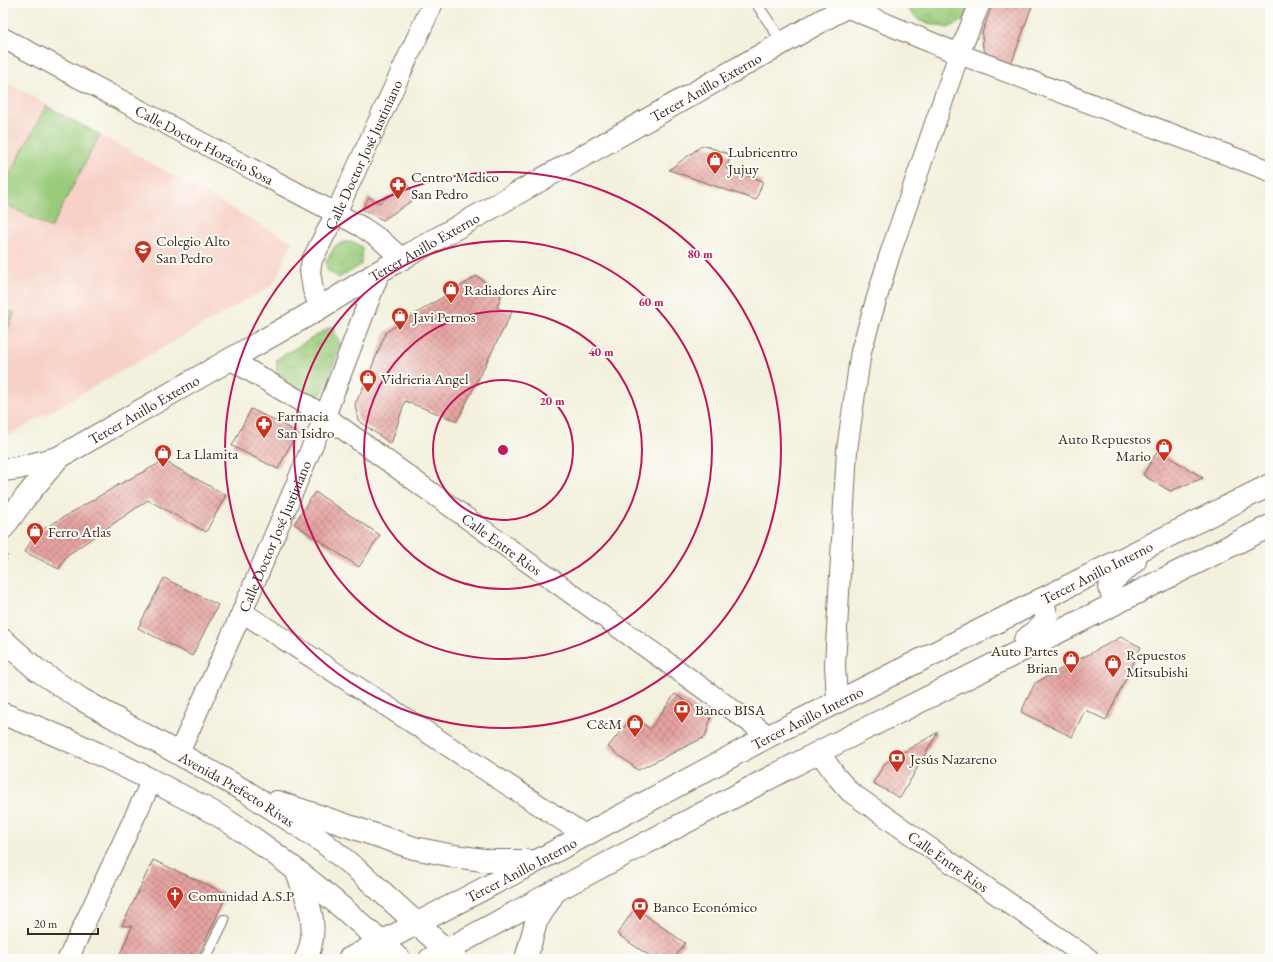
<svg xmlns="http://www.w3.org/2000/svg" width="1273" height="962" font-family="'EB Garamond',serif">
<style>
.built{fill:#f7d1c7}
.grass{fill:url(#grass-tufts);stroke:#6a7a4c}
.pitch{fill:#9acb7a;stroke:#6a7a4c}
.building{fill:url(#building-cross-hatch)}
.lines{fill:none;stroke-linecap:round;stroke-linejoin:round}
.lane-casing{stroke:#7b6f61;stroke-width:12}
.street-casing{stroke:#7b6f61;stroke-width:22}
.secondary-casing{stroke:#7b6f61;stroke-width:24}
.path{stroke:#7b6f61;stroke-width:2.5;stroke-dasharray:1 3;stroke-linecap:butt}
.lane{stroke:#fff;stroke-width:10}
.street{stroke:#fff;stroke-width:20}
.secondary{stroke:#fff;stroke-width:22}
.ring{fill:none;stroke:#c2185b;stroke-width:2}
.labels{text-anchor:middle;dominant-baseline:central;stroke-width:4;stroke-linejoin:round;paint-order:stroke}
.street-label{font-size:15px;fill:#3b2a1e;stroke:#fdfcf7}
.poi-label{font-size:15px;fill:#3b2a1e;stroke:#fdfcf7;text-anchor:start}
.centre{fill:#c2185b;stroke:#fdfcf7;stroke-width:2}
.ring-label{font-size:12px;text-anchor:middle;font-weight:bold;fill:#c2185b;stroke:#fdfcf7;stroke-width:4;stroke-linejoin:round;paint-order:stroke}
</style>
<defs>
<pattern id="grass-tufts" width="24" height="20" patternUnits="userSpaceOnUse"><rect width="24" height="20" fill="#9acb7a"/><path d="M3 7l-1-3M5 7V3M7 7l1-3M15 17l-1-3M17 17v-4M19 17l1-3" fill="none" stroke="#86ae69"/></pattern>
<pattern id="building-cross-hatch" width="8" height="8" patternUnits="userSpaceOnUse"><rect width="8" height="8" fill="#e5a3a0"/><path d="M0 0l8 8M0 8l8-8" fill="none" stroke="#bb8582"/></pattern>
</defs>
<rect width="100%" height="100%" fill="#fdfcf7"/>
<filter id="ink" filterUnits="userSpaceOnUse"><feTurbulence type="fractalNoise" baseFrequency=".025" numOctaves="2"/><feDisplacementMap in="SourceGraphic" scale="8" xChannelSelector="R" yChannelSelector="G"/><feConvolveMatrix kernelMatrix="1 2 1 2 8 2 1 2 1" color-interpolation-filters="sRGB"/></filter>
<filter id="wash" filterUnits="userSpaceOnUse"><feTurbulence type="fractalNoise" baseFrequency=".012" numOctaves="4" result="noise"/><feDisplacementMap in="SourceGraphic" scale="16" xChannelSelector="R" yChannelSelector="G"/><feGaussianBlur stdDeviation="0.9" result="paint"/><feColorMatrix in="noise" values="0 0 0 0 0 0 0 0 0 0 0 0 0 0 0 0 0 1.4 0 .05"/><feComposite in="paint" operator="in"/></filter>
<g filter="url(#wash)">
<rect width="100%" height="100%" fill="#f3f0dd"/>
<polygon class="built" points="3,80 292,242 273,285 9,435 3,436"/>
<g class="grass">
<polygon points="907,3 972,3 963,21 948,28 920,21 906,8"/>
<polygon points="344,242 354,242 363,248 361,265 339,278 327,270 326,261 335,246"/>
<polygon points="332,326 341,345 322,394 309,399 276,376 277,359"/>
</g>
<g class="pitch">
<polygon points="46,106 100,135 51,228 3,203 3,187"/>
<polygon points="3,308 15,313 3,339"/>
</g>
<g id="blocks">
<g class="building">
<polygon points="993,3 1033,3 1011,65 990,58 983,48 982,33"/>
<polygon points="703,145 731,155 726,169 763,181 756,200 669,170"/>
<polygon points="407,184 416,198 383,220 362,209 369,197 379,203"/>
<polygon points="477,276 501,295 497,308 512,312 457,421 405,401 391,444 358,420 355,404 365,384 386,332"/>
<polygon points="251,409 297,432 278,469 232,446"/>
<polygon points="1158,450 1203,478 1170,491 1143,475"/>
<polygon points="164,461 226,495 206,532 148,500 66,556 59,569 25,552 35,534 120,484"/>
<polygon points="315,492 380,535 359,567 294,524"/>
<polygon points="164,578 218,605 192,656 138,628"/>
<polygon points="1121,637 1141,647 1106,720 1085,710 1072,737 1021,712 1035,683"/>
<polygon points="675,694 711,718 705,737 638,770 608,747 633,716 650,729"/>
<polygon points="938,732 900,798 873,783 885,763"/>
<polygon points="153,860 227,894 197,959 190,953 187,959 118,959 132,926 122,926"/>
<polygon points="635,908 685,943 674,959 654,959 617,934"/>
</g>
</g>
</g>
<g filter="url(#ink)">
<use href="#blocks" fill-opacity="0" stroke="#7b6f61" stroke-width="1"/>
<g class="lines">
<defs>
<g id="lane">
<polyline points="756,3 783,43"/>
<polyline points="205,959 224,920"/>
</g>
<g id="street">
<polyline points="846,7 959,54 1270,171"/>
<path id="s1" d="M 3,38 L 362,227 L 381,240 L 402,259"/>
<path id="s2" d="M 320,308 L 313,290 L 310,271 L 312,260 L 336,213 L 433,3"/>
<path id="s3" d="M 230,359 L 325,416 L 769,736"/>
<polyline points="242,612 585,835"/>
<polyline points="837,701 835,665 847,450 861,351 889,257 959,54 980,3"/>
<path id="s4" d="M 819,752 L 836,776 L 850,792 L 1089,959"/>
<path id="s5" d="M 179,753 L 242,612 L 325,416 L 380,271"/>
<polyline points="68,959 152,780"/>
</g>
<g id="secondary">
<path id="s6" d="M 3,470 L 18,468 L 58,458 L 320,308 L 380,271 L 853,3"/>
<polyline points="3,528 25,498 58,458"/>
<polyline points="1115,603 1110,588 1112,581 1135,561"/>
<path id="s7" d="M 3,640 L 36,669 L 81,699 L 247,792 L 323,842 L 361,873 L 456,959"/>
<path d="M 1025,640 L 1046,622 C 1047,613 1045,608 1040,600"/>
<path d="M 3,714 C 63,736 120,763 176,793 C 195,803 215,812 232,824 C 292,863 347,910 399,959"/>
<polyline points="277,802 414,848 454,856 491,861 533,861"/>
<path d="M 297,873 C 309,901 320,929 306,959"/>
<path id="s8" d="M 349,959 L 537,861 L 769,736 L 1270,485"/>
<polyline points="430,959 555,891 819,752 1270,526"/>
<polyline points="526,959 536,922 554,893"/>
</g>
</defs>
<use href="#lane" class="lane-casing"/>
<use href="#street" class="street-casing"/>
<use href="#secondary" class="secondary-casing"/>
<polyline class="path" points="3,607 6,603 4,577 7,553 5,551"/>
<use href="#lane" class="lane"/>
<use href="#street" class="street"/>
<use href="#secondary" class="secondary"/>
</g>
</g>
<g class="ring">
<circle cx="503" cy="450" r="70"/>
<circle cx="503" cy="450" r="139"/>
<circle cx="503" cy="450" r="209"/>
<circle cx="503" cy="450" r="278"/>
</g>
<defs>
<symbol id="shop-pin" viewBox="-11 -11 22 30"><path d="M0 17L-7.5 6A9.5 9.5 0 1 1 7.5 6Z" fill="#c8321e" stroke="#fdfcf7"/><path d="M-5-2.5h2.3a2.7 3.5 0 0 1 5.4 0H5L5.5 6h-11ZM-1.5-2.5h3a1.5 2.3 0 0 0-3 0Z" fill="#fff"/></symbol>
<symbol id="pharmacy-pin" viewBox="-11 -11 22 30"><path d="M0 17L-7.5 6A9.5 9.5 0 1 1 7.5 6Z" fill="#c8321e" stroke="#fdfcf7"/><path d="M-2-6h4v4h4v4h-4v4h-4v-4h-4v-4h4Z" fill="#fff"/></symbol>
<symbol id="school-pin" viewBox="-11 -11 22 30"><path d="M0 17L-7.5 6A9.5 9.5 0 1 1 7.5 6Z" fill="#c8321e" stroke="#fdfcf7"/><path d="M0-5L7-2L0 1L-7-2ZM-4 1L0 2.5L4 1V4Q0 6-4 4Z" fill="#fff"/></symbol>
<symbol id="bank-pin" viewBox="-11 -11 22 30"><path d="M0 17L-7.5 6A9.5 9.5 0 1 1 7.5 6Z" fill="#c8321e" stroke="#fdfcf7"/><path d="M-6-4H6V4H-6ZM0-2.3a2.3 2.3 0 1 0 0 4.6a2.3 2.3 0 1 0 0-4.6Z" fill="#fff"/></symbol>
<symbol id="church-pin" viewBox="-11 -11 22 30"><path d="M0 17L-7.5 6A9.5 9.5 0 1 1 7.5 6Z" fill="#c8321e" stroke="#fdfcf7"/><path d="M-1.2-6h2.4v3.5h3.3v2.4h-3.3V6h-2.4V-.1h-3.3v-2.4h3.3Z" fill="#fff"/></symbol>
</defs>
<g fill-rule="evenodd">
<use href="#shop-pin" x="705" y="150" width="20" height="27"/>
<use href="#pharmacy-pin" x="388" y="175" width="20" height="27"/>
<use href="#school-pin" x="133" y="239" width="20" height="27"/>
<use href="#shop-pin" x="441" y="279" width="20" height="27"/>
<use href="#shop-pin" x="390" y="306" width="20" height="27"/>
<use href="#shop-pin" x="358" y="368" width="20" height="27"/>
<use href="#pharmacy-pin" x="254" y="414" width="20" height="27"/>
<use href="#shop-pin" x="1154" y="437" width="20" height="27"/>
<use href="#shop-pin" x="153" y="443" width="20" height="27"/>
<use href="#shop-pin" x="25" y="521" width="20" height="27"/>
<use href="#shop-pin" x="1061" y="649" width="20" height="27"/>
<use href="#shop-pin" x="1103" y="653" width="20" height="27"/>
<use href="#bank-pin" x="672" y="699" width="20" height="27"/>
<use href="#shop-pin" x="625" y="713" width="20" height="27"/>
<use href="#bank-pin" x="887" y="748" width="20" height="27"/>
<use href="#church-pin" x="165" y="885" width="20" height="27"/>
<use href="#bank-pin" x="630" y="896" width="20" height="27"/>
</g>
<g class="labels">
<g class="street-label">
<text stroke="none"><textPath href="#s6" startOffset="803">Tercer Anillo Externo</textPath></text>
<text stroke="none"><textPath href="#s1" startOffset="228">Calle Doctor Horacio Sosa</textPath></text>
<text stroke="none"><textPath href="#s2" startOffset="167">Calle Doctor José Justiniano</textPath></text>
<text stroke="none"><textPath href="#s6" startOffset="479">Tercer Anillo Externo</textPath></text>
<text stroke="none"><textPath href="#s6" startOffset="155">Tercer Anillo Externo</textPath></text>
<text stroke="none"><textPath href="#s5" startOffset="237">Calle Doctor José Justiniano</textPath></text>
<text stroke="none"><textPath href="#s3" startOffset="329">Calle Entre Rios</textPath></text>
<text stroke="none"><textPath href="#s8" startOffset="842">Tercer Anillo Interno</textPath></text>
<text stroke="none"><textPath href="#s8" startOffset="518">Tercer Anillo Interno</textPath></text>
<text stroke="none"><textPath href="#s7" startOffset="278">Avenida Prefecto Rivas</textPath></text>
<text stroke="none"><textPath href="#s4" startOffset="171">Calle Entre Rios</textPath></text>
<text stroke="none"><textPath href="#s8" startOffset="194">Tercer Anillo Interno</textPath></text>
</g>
<g class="poi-label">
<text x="728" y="151">Lubricentro<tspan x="728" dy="17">Jujuy</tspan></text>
<text x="411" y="176">Centro Medico<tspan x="411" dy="17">San Pedro</tspan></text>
<text x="156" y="240">Colegio Alto<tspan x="156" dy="17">San Pedro</tspan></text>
<text x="464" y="289">Radiadores Aire</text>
<text x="413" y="316">Javi Pernos</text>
<text x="381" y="378">Vidrieria Angel</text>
<text x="277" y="415">Farmacia<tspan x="277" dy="17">San Isidro</tspan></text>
<text x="1151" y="438" text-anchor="end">Auto Repuestos<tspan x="1151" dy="17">Mario</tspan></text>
<text x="176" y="453">La Llamita</text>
<text x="48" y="531">Ferro Atlas</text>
<text x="1058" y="650" text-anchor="end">Auto Partes<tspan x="1058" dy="17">Brian</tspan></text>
<text x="1126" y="654">Repuestos<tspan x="1126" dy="17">Mitsubishi</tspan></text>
<text x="695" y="709">Banco BISA</text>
<text x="622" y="723" text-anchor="end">C&amp;M</text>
<text x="910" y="758">Jesús Nazareno</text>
<text x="188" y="895">Comunidad A.S.P</text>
<text x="653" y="906">Banco Económico</text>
</g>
</g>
<circle cx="503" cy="450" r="6" class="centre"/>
<g class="ring-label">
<text x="700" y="258">80 m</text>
<text x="651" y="306">60 m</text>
<text x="601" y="356">40 m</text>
<text x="552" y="405">20 m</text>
</g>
<rect width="1273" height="962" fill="none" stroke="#fdfcf7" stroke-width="16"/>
<path d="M28 928v6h70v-6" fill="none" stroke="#3b2a1e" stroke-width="2"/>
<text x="34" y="928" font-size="12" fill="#3b2a1e" stroke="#fdfcf7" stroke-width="3" paint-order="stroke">20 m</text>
</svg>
